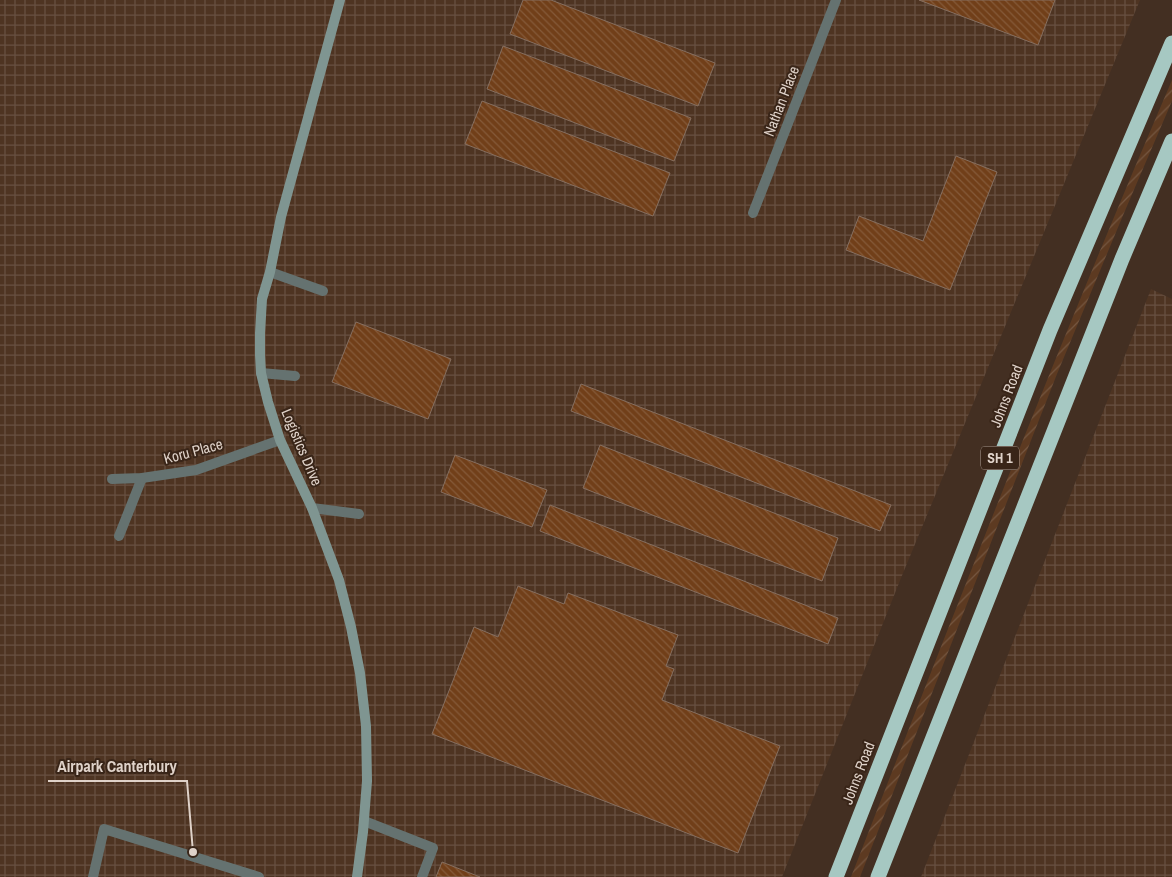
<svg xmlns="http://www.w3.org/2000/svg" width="1172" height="877" font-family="'Archivo Narrow',sans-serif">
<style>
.industrial{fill:url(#industrial-grid)}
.garden{fill:url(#garden-furrows)}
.building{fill:url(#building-back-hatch);stroke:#866f60}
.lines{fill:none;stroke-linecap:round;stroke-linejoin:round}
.lane{stroke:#657270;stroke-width:10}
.street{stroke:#657270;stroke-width:10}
.secondary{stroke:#7f9591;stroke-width:10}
.highway{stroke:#a6c8c2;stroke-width:15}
.labels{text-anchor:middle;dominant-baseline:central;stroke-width:4;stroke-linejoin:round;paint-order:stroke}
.shield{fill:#392518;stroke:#ad9e94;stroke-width:1}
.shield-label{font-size:14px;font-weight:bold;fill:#dfd2c9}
.street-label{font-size:15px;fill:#dfd2c9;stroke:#392518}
.leader{fill:none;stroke:#dfd2c9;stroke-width:2}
.callout-dot{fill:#dfd2c9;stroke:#392518;stroke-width:2}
.callout-label{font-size:16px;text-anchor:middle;font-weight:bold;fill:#dfd2c9;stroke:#392518;stroke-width:4;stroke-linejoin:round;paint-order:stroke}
</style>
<defs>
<pattern id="industrial-grid" width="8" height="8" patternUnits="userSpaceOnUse" patternTransform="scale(1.25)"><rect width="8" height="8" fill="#4e3422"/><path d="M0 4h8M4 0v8" fill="none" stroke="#675041"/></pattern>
<pattern id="garden-furrows" width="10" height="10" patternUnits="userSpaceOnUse" patternTransform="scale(1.25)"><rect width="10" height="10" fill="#5d3a21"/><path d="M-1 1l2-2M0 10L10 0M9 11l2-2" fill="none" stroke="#745640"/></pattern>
<pattern id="building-back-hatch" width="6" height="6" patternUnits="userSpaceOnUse" patternTransform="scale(1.25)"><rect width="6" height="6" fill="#713f19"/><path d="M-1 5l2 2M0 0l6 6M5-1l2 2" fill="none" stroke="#855a39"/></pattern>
</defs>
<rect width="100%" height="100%" fill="#432f22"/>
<g class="industrial">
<polygon points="0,0 1140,0 901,578 782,877 0,877"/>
<polygon points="1151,289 1172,299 1172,877 921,877"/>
</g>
<path class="garden" d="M 1172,80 L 1172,101 L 1124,213 L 1057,374 L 860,877 L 851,877 C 955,610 1059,343 1172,80 Z"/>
<g class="building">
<polygon points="523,0 551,0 715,63 698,106 510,34"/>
<polygon points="919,0 1055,0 1038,45"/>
<polygon points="503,46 691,118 674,161 487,89"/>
<polygon points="482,101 670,173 653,216 465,144"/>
<polygon points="956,156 997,172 950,290 846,250 859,216 923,241"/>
<polygon points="356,322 451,359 428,419 332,382"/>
<polygon points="581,384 891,505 880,531 571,411"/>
<polygon points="600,445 838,538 822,581 583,488"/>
<polygon points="455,455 547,490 532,527 441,492"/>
<polygon points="550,505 838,618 828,644 540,531"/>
<polygon points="518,586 564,604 568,593 678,635 666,666 674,669 662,700 780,746 738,853 432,734 474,627 498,637"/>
<polygon points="442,862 480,877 436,877"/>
</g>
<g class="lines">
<g class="lane">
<polyline points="270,272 323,291"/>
<polyline points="261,373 295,376"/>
<polyline points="312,508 359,514"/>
<polyline points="119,536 142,478"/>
<polyline points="364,821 433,848 422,877"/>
<polyline points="93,877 104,829 259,877"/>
</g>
<g class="street">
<polyline points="753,213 836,0"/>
<polyline points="112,479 142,478 196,470 280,440"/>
</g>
<polyline class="secondary" points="340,0 281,217 270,272 262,299 260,333 260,355 261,373 268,402 280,440 312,508 339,580 351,627 360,673 366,726 367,781 363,832 357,877"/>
<g class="highway">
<polyline points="836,877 1050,330 1172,43"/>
<polyline points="878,877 1122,259 1172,141"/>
</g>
</g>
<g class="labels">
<rect class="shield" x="981" y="446.5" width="38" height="23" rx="4"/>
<g class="shield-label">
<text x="1000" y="458">SH 1</text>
</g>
<g class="street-label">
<text transform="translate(781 101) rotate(-69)">Nathan Place</text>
<text transform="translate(1006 396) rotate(-69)">Johns Road</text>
<text transform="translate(302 447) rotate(67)">Logistics Drive</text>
<text transform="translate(193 451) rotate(-15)">Koru Place</text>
<text transform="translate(858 773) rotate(-69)">Johns Road</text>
</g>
</g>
<path class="leader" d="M193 852L187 781H48"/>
<circle class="callout-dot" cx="193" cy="852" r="5"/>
<g class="callout-label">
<text x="117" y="772">Airpark Canterbury</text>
</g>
</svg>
